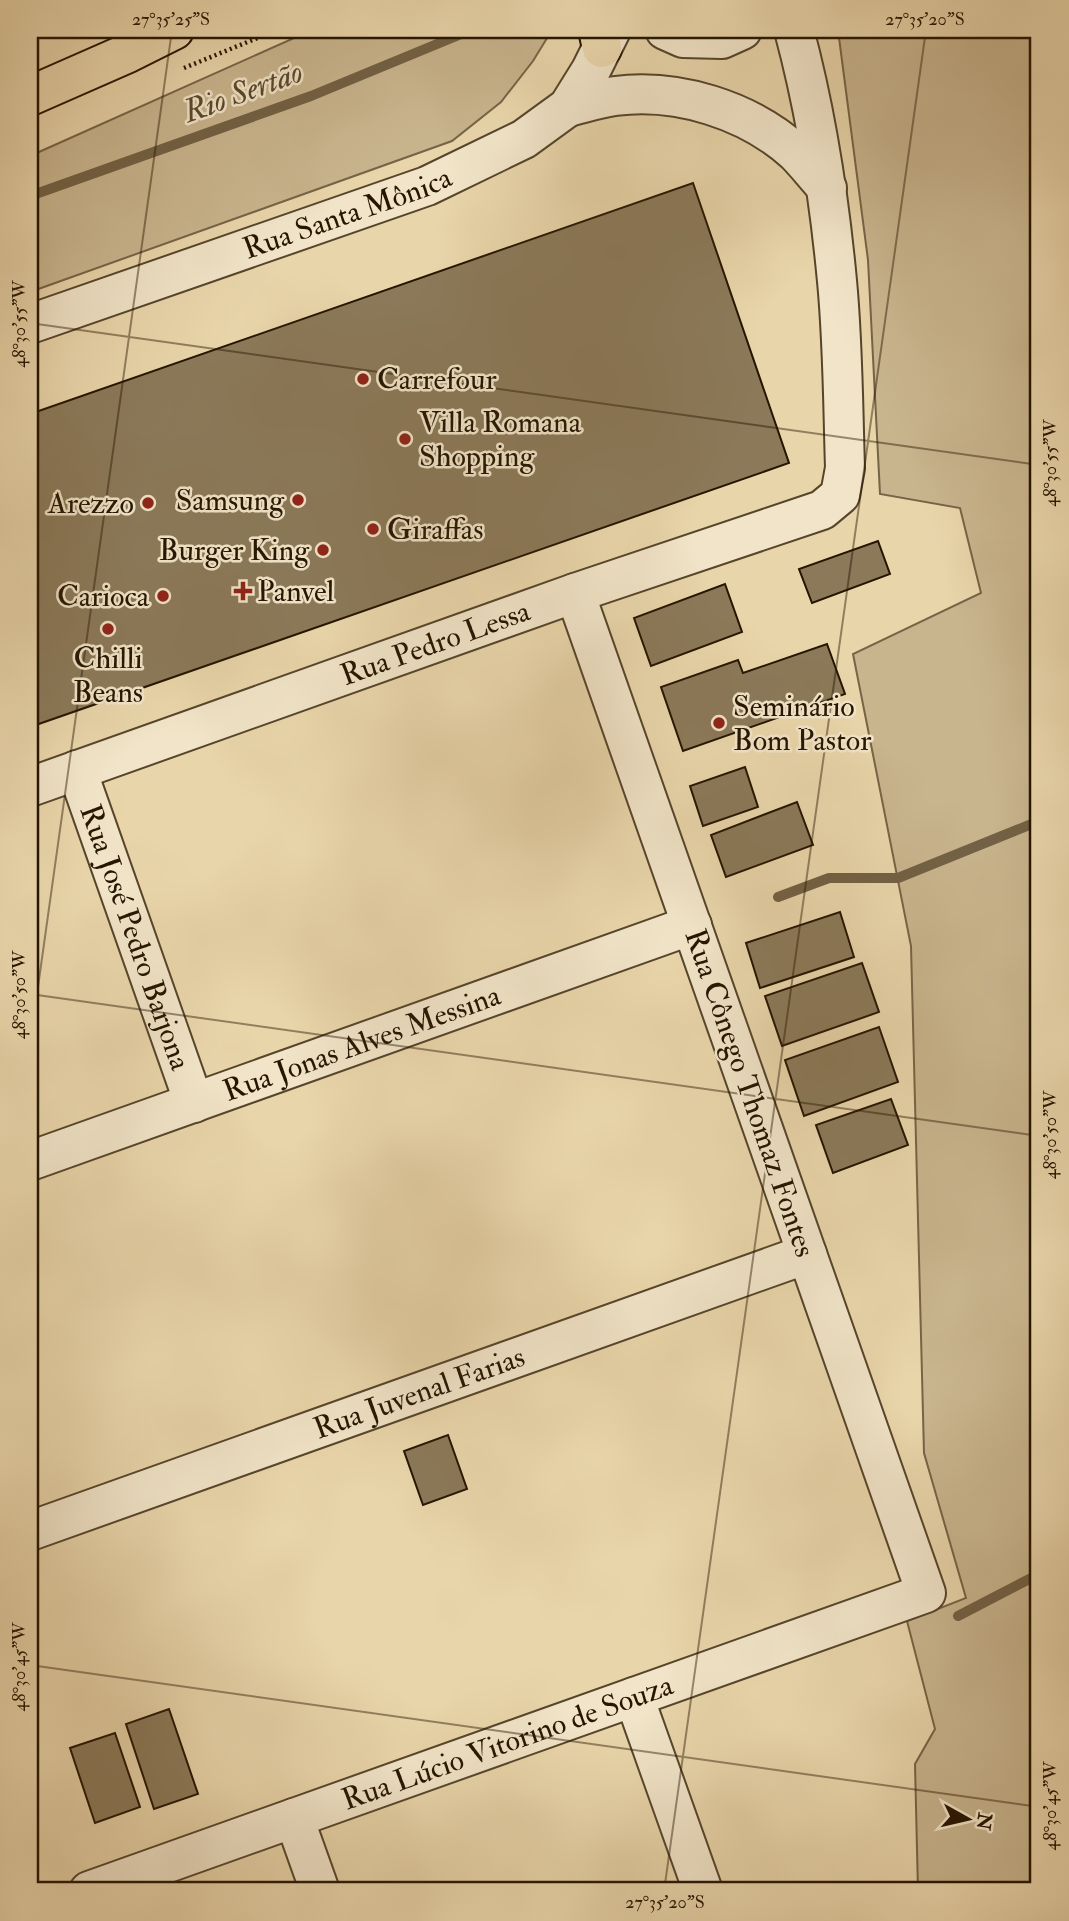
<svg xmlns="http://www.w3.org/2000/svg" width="1069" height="1921" font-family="'IM FELL Double Pica',serif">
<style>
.green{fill:#c8b48d;stroke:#766447;stroke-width:2}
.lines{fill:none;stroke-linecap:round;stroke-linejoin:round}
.stream{stroke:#726144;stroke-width:10}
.building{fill:#8b7959;stroke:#251501;stroke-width:2}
.minor-casing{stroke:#56452b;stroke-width:42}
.major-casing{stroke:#251501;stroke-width:42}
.path{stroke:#251501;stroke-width:4.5;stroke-dasharray:2 3.5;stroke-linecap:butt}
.minor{stroke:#f1e4c8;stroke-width:38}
.major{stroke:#e9d5aa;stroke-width:38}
.ticks{fill:none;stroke:#251501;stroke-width:2;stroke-opacity:0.45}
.poi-dot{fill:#8f2418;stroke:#f1e4c8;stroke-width:2.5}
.labels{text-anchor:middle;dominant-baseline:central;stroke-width:5;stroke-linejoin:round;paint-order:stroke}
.street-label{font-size:30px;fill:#251501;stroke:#f1e4c8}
.poi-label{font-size:30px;fill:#251501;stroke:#f1e4c8;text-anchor:start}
.water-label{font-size:32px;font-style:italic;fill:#59482e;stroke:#f1e4c8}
.neatline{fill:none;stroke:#251501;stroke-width:2.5}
.ticks-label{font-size:18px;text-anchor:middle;fill:#251501}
</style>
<rect width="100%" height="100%" fill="#e9d5aa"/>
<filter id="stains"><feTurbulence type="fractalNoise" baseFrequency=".00286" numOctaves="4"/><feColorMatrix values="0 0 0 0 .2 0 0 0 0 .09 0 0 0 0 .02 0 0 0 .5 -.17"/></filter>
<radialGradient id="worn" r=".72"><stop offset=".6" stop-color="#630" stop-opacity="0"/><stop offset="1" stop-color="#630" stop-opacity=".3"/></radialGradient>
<g class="green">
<polygon points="312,30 552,30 533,61 501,102 452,141 30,292 30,156"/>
<polygon points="838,30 1039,30 1039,1891 918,1891 915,1764 935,1729 907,1621 966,1598 924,1453 911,946 853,654 981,593 960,508 880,494 868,260"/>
</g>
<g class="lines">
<g class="stream">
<polyline points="30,196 311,96 471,30"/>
<polyline points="778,897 829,878 898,878 1039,821"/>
<polyline points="958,1616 1039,1574"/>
</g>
</g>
<g class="building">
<polygon points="693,183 789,463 30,727 30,414"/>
<polygon points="878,541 890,574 812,603 799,569"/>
<polygon points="725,584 742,632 651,666 634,618"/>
<polygon points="827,644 845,694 683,751 661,687 738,660 743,673"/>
<polygon points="745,767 758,807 703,826 690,786"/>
<polygon points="797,802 813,845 726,877 711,835"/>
<polygon points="840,912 854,957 760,988 746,943"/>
<polygon points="862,963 879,1012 782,1046 765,996"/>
<polygon points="879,1027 898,1082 804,1116 785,1060"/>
<polygon points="891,1099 908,1145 833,1173 816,1125"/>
<polygon points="448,1435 467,1489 423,1505 404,1451"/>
<polygon points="169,1709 198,1794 154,1809 126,1724"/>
<polygon points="115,1733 140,1807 95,1823 70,1748"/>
</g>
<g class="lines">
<defs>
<g id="minor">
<polyline points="665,30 683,38 722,39 742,30"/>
<path d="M 568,107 C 584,103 600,98 615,96 C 678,88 748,110 795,152 C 806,163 816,176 827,188"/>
<path id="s1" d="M 30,324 L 427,186 L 524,139 L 568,107 L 591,70 L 611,30"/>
<path id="s2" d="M 77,770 L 194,1103"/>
<path id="s3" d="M 30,787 L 575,593 L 822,510 L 840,495 L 845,468 C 843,406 843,343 837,281 C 829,196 816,112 794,30"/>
<path id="s4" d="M 30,1161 L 692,925"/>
<path id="s5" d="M 30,1531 L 807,1254"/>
<polyline points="634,1697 703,1891"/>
<polyline points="294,1818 320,1891"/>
<path id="s6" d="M 89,1891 L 926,1593 L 575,593"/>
</g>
<g id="major">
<polyline points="598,30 602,48"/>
<polyline points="30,96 128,53 174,30"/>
</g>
</defs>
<use href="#minor" class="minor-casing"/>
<use href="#major" class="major-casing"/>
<polyline class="path" points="184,68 277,30"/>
<use href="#minor" class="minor"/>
<use href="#major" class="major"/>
</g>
<path class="ticks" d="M 30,323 L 1039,465M 30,994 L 1039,1136M 30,1044 L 172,30M 30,1665 L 1039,1807M 664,1891 L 926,30"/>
<g class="poi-dot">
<circle cx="363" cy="379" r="7"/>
<circle cx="405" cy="439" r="7"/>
<circle cx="298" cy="500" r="7"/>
<circle cx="148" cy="503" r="7"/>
<circle cx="373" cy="529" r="7"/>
<circle cx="323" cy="550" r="7"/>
<path d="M239.5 580.5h7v7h7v7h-7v7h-7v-7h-7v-7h7z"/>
<circle cx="163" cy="596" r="7"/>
<circle cx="108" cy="629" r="7"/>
<circle cx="719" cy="723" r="7"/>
</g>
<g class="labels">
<g class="street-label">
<text stroke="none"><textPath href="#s1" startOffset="336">Rua Santa Mônica</textPath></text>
<text stroke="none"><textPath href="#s3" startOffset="430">Rua Pedro Lessa</textPath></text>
<text stroke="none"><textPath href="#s2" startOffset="177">Rua José Pedro Barjona</textPath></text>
<text stroke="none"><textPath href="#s4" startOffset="352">Rua Jonas Alves Messina</textPath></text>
<text transform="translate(750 1093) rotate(71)">Rua Cônego Thomaz Fontes</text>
<text stroke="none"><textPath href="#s5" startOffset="413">Rua Juvenal Farias</textPath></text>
<text stroke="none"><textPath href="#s6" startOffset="444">Rua Lúcio Vitorino de Souza</textPath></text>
</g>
<g class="poi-label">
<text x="377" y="379">Carrefour</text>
<text x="419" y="422">Villa Romana<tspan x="419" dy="34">Shopping</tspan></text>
<text x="284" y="500" text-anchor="end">Samsung</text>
<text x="134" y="503" text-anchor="end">Arezzo</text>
<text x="387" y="529">Giraffas</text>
<text x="309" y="550" text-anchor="end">Burger King</text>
<text x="257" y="591">Panvel</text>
<text x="149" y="596" text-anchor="end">Carioca</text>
<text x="108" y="658" text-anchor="middle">Chilli<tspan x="108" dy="34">Beans</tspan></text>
<text x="733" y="706">Seminário<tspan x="733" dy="34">Bom Pastor</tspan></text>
</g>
<g class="water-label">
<text transform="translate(243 92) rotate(-20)">Rio Sertão</text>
</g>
</g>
<rect width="1069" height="1921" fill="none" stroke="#e9d5aa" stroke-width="77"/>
<g transform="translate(968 1819) rotate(98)" stroke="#f1e4c8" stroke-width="5" paint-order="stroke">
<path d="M0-5L12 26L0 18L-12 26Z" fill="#251501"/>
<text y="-10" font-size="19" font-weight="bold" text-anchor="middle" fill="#251501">N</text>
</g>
<rect x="38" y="38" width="992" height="1844" class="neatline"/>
<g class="ticks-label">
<text x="171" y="25">27°35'25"S</text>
<text x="925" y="25">27°35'20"S</text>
<text transform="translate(19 324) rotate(-90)" y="6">48°30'55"W</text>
<text transform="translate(1050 463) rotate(-90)" y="6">48°30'55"W</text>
<text transform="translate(19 995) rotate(-90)" y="6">48°30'50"W</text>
<text transform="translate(1050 1135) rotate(-90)" y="6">48°30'50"W</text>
<text transform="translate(19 1667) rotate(-90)" y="6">48°30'45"W</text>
<text transform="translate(1050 1806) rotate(-90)" y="6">48°30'45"W</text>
<text x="665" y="1908">27°35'20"S</text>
</g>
<rect width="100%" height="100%" filter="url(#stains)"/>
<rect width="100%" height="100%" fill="url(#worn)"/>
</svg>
